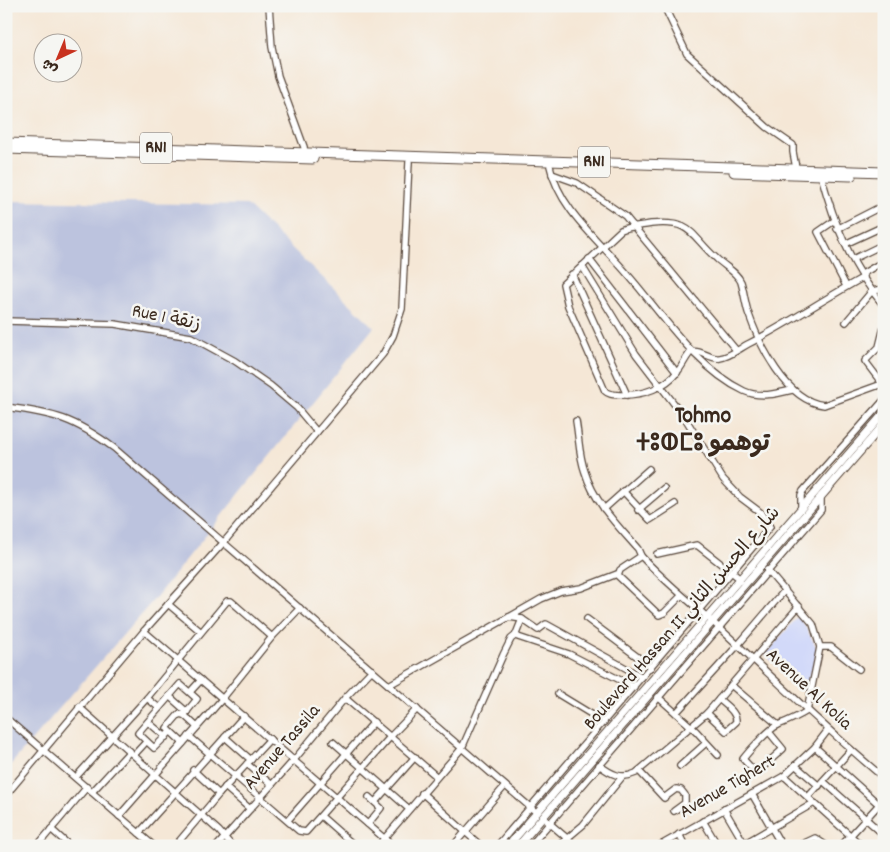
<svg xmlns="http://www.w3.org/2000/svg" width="890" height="852" font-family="Dekko,'Playpen Sans Arabic','Noto Sans Tifinagh',sans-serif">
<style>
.built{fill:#d2d9f9}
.industrial{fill:#bcc3de}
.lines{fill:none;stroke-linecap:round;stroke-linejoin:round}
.minor-casing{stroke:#57463a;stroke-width:8}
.major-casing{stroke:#57463a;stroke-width:9}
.highway-casing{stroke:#57463a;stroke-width:11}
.minor{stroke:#fff;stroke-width:5.5}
.major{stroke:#fff;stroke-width:7}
.highway{stroke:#fff;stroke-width:9}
.labels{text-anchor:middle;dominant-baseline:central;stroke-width:5;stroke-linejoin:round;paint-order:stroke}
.shield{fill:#f6f6f2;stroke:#73675e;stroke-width:1}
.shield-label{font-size:18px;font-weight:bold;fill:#3b2a1e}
.street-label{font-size:19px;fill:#3b2a1e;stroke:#f6f6f2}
.district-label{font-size:24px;font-weight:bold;fill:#3b2a1e;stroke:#f6f6f2}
</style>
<rect width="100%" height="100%" fill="#f6f6f2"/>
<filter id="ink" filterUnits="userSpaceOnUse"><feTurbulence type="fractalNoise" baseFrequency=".02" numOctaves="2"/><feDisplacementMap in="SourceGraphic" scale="10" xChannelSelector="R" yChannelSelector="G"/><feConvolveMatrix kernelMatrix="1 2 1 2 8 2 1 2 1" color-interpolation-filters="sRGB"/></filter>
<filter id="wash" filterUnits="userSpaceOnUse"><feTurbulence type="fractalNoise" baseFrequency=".0096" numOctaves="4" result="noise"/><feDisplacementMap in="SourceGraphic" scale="20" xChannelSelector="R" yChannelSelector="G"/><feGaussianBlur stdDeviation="1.12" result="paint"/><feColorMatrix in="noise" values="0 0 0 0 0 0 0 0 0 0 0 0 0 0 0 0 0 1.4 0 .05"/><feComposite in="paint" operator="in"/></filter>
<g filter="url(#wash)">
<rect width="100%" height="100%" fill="#f5e7d6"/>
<polygon class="built" points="799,615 818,650 806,692 765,655"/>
<polygon class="industrial" points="6,201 247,205 374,327 156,597 6,770"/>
</g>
<g filter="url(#ink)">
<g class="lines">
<defs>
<g id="minor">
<polyline points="269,6 272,47 278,76 304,147 305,156"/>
<polyline points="664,6 687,54 767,127 793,145 793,152 796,168"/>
<path d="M 550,166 C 559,210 602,243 629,276 C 662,314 697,369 744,391 C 759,398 776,394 792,390"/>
<polyline points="552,174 577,183 625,216 736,350"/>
<path d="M 821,175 C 834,223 851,267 884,306"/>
<polyline points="834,221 818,232 846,286"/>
<polyline points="837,229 884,205"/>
<polyline points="845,244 884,226"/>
<polyline points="589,259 677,373"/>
<polyline points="853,259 884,244"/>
<polyline points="572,274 627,395"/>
<polyline points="862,274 884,261"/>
<path d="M 864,277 C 824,299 787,324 748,344 C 739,349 729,357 720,358 C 710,360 702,349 691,352 C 686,357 683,365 678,371 C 665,388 643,395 623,395 C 616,394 610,396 605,391 L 568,306 L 563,284 L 621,230 C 630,226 641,226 651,224 C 693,220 689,234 717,259 C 724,266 737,272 741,282 C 744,292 745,302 748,312 C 759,344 786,401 824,405 L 882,384"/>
<polyline points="6,321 115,324 191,337 235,361 271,386 297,408 317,432"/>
<polyline points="846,322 872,291 884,289"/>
<polyline points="884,327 879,347 865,361 884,386"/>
<path d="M 6,407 C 56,414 73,418 114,448 L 537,813"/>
<path d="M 576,421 C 579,438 579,456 585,472 C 594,502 618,526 638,549 L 641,556 C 668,585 698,608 726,634 C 778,682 829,732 884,778"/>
<polyline points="877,432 884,437"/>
<polyline points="623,491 650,520 675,504"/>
<polyline points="801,508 801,495 803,491 884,400"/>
<polyline points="604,509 649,469"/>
<polyline points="638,510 664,488"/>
<polyline points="657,554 697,545 739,578"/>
<polyline points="641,556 620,570 618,576 659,615 664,613 681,596"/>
<path d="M 767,570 L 813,624 L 820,647 L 807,711 C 798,717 788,721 778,725 C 769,729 749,751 743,759 L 756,773 L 783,749 L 769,732"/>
<polyline points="168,604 200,631"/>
<polyline points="509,617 522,619 538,630 546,624 642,677"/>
<polyline points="522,619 516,634 518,637 569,654 634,687"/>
<polyline points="587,619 651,667"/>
<polyline points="144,631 393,846"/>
<polyline points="820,647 831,647 859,669"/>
<polyline points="389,685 541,599 561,591 581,588 617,574"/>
<polyline points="731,685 778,725"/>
<polyline points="190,692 201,680"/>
<polyline points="558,694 604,722"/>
<polyline points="169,696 187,712"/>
<polyline points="658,697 696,731 718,755"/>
<polyline points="147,698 159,708"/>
<polyline points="345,698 436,776"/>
<polyline points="79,707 219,831 232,846"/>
<polyline points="676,713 738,645 785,590"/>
<path d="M 707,713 L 726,731 L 736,722 C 737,712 725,705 719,699"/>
<polyline points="184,715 197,727"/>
<polyline points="6,718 154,846"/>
<polyline points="148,722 166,737"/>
<polyline points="170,732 154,748 138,733 180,684 197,699 184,715 179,714 167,728 183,743"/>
<polyline points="189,736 299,831 306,832 391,736 417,709"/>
<polyline points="225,737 251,760"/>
<polyline points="333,742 409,809"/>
<polyline points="815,747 884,809"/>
<polyline points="134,755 146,742"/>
<polyline points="247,764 271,784"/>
<path d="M 599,765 C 611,774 621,780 636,773 L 707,713 L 799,606"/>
<polyline points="795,765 819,786"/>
<polyline points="680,766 706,743"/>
<polyline points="193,770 219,794"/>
<polyline points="639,771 664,798 676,789 681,790 685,795 685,803 674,811"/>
<polyline points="784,776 862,846"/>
<polyline points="76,777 147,698 227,601 231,601 272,637"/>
<polyline points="823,781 884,835"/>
<polyline points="225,787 250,809"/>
<polyline points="92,792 130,751"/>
<polyline points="422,793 481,846"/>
<polyline points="752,794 782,846"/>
<polyline points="6,795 144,631 224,542 383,354 393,336 402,309 409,162"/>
<polyline points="808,797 851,750"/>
<polyline points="375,802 415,757"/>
<polyline points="724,809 744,843"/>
<polyline points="119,816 223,698 272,637 300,608"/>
<polyline points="322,817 355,846"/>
<polyline points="288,820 374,722"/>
<polyline points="547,821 576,846"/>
<polyline points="703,821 718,846"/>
<polyline points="368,824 381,808 369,797"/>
<polyline points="51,829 70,846"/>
<polyline points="139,833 244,716"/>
<polyline points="679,834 685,846"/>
<polyline points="37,846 87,787"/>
<polyline points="175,846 219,794 270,739"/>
<polyline points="217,846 294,760 345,698 372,670"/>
<polyline points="378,846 462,748 503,655 511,639 516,635"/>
<polyline points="453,846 505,786"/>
<polyline points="497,846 770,527 760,512 740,497 723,479 685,418 636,354 582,266"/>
<polyline points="530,846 821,510 821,496"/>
<polyline points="558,846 583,825 622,777"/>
<polyline points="659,846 784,776 815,747 828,730"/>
<polyline points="740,846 814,803"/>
<polyline points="798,846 815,838 827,846"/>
<polyline points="841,846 884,799"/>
</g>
<g id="major">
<polyline points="508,846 884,413"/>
<polyline points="518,846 884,424"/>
</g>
<g id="highway">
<polyline points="6,143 884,172"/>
<polyline points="6,149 313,159"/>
<polyline points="734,172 851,176"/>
</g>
</defs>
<use href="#minor" class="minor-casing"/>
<use href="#major" class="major-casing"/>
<use href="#highway" class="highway-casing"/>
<use href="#minor" class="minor"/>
<use href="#major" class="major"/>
<use href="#highway" class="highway"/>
</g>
</g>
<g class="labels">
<g class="shield">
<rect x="140" y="132.5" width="32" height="31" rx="4"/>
<rect x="578" y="146.5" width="32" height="31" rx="4"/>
</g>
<g class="shield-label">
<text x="156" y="148">RN1</text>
<text x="594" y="162">RN1</text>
</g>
<g class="street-label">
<text transform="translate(166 319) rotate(12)">Rue 1 زنقة</text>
<text transform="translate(683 619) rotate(-49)">Boulevard Hassan II شارع الحسن الثاني</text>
<text transform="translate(808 690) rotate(43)">Avenue Al Kolia</text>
<text transform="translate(283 748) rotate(-49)">Avenue Tassila</text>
<text transform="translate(728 788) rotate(-30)">Avenue Tighert</text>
</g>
<g class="district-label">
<text x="703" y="417">Tohmo<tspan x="703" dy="28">ⵜⵓⵀⵎⵓ توهمو</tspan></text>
</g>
</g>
<rect width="890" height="852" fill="none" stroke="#f6f6f2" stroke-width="25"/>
<g transform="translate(58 58) rotate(224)"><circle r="24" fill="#f6f6f2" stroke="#aba49d"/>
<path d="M0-4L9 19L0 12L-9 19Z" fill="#c8321e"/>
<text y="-8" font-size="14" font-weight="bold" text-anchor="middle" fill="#3b2a1e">ش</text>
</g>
</svg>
